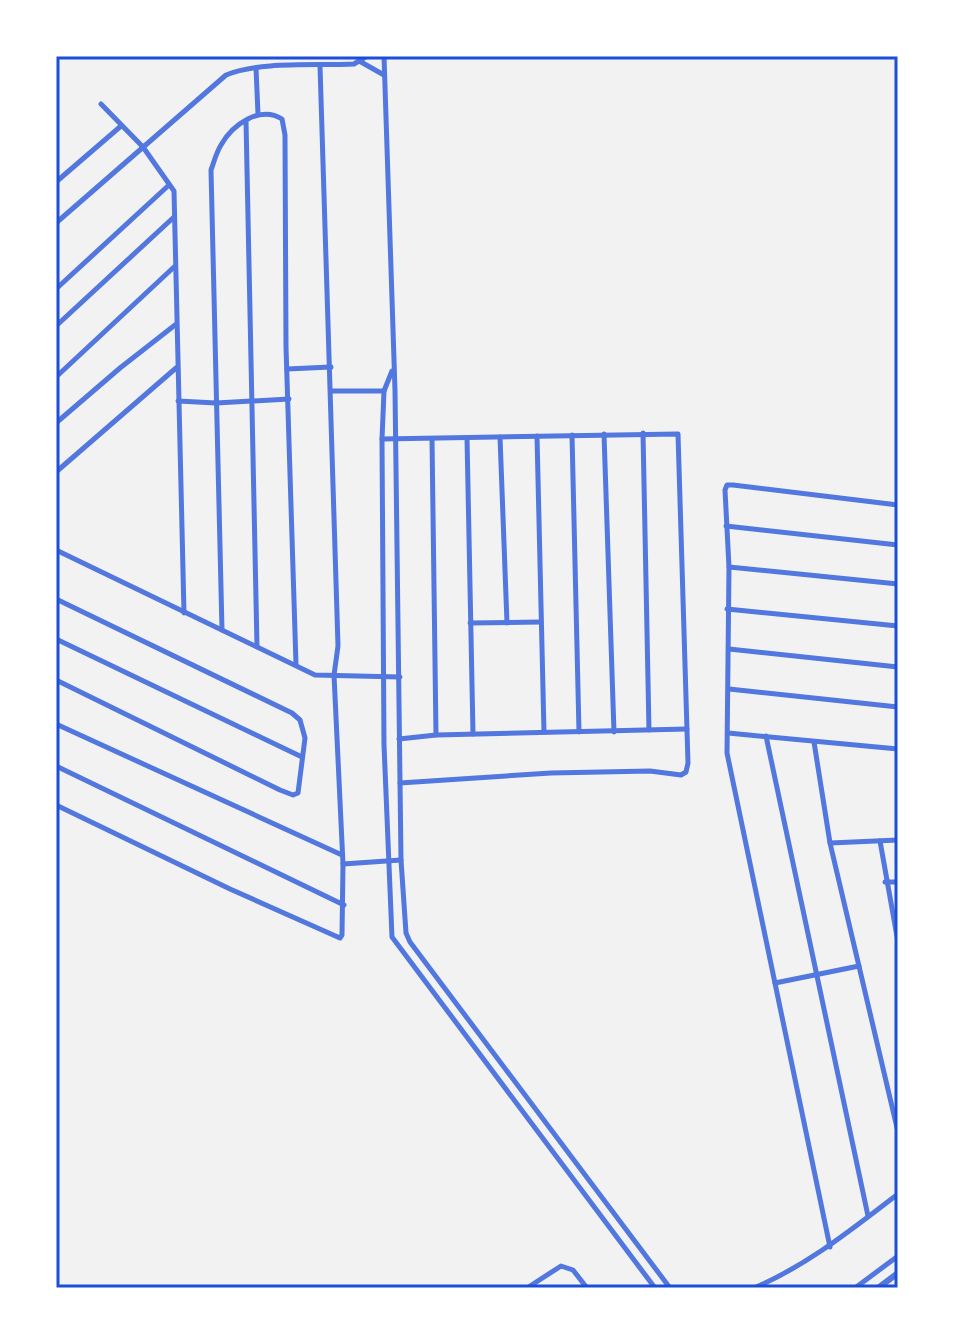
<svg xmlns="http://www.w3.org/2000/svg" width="954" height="1344" font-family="'Fira Sans',sans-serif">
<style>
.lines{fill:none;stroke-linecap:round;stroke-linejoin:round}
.minor{stroke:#5277de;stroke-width:5}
.tertiary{stroke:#5277de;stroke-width:6}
.neatline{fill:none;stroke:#1d4ed8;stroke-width:3}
</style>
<rect width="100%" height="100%" fill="#f2f2f2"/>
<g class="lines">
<g class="minor">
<polyline points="384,56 395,390 401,860 406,933 410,942 670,1288"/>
<polyline points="361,62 384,75"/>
<polyline points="256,68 258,114"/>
<polyline points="101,104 143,147 174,191 184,613"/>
<polyline points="246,121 257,647"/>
<polyline points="56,182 121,126"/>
<path d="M 56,223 L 226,75 C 261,61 315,66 354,64 L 367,56"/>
<polyline points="56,289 169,185"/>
<polyline points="56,326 174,217"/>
<polyline points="287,369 331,367"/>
<polyline points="392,371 384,391 382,439 384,745 392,937 655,1288"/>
<polyline points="56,377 174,267"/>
<polyline points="332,391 384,391"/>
<polyline points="178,401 216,403 289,399"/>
<polyline points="56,423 120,368 175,325"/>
<polyline points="643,433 649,730"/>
<polyline points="604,434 614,732"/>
<polyline points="572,435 579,732"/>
<polyline points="537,436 544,732"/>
<polyline points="500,437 507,623"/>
<polyline points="467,438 473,734"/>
<polyline points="382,439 678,434 688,763 686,772 681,775 650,771 551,773 400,783"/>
<polyline points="432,439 436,735"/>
<polyline points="56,472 176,368"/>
<polyline points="726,526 898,545"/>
<polyline points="56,550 315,675 400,677"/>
<polyline points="729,567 898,584"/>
<polyline points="56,599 292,713 300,720 305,738 298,793 293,795 280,790 56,680"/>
<polyline points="727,609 898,626"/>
<polyline points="470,623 541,622"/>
<path d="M 222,630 L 211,170 C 214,162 216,153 221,145 C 232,125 260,105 282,119 L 285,135 L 286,347 L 296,664"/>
<polyline points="56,639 302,757"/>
<polyline points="729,649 898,667"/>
<polyline points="729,689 898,707"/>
<polyline points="56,724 342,855"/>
<polyline points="728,733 898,749"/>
<polyline points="766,736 868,1216"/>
<polyline points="399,739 436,735 687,729"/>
<polyline points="814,742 830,843 898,1132"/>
<polyline points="56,766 344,905"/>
<polyline points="56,805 230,889 340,938 342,935 343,864 334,675 338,646 320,66"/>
<polyline points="880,841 898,942"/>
<polyline points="830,843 898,840"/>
<polyline points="343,864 401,860"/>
<polyline points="885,882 898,882"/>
<polyline points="775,983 859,966"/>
<polyline points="830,1247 727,753 729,567 725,490 727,485 733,485 898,505"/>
<polyline points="527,1288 561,1266 573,1270 587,1288"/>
<path d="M 754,1288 C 808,1265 852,1229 898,1194"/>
<polyline points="855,1288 898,1256"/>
</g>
<polyline class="tertiary" points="878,1288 898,1273"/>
</g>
<rect width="954" height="1344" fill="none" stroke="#ffffff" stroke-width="116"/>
<rect x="58" y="58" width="838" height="1228" class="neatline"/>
</svg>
